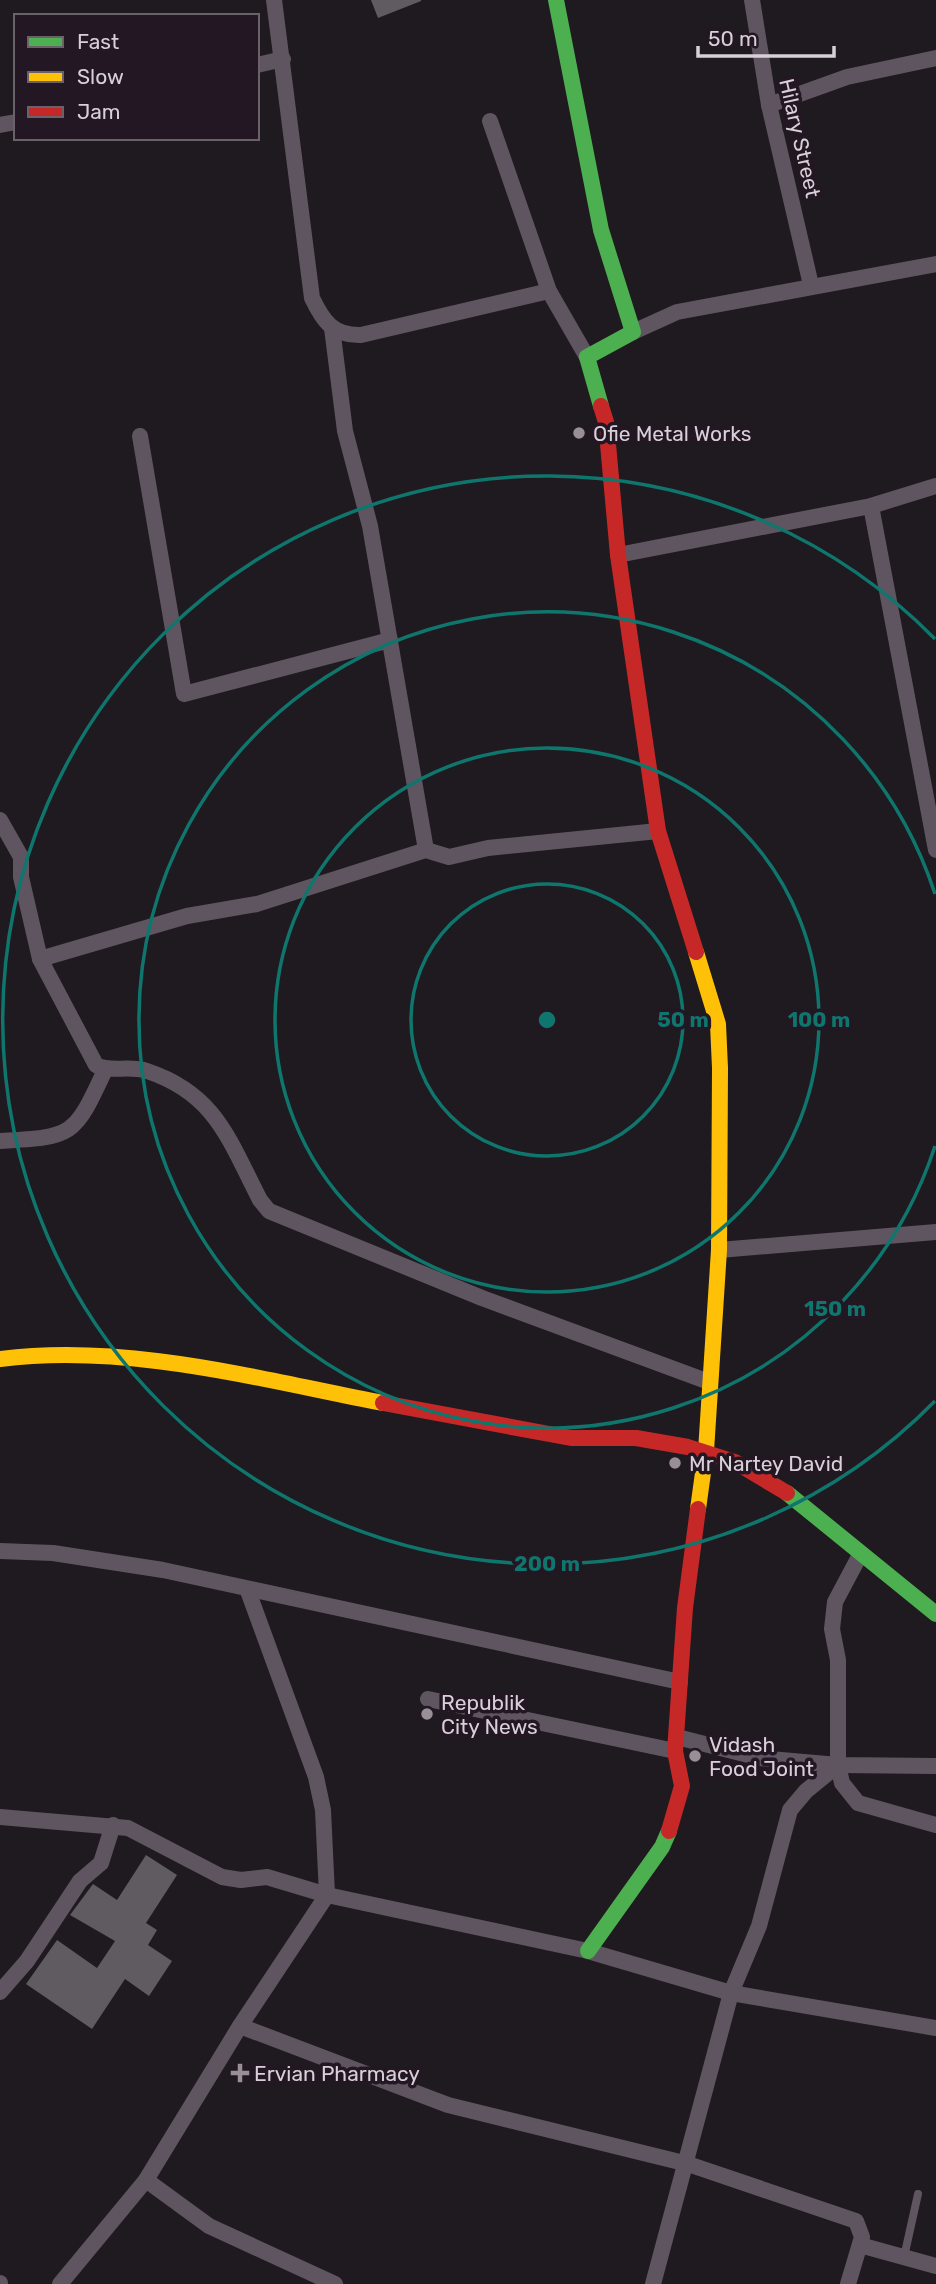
<svg xmlns="http://www.w3.org/2000/svg" width="936" height="2284" font-family="Rubik,sans-serif">
<style>
.building{fill:#605b60}
.lines{fill:none;stroke-linecap:round;stroke-linejoin:round}
.lane{stroke:#5f5560;stroke-width:8}
.street{stroke:#5f5560;stroke-width:16}
.fast{stroke:#4caf50;stroke-width:16}
.slow{stroke:#ffc107;stroke-width:16}
.jam{stroke:#c62828;stroke-width:16}
.ring{fill:none;stroke:#0f766e;stroke-width:3.5}
.poi-dot{fill:#979097;stroke:#221722;stroke-width:2.5}
.labels{text-anchor:middle;dominant-baseline:central;stroke-width:7;stroke-linejoin:round;paint-order:stroke}
.street-label{font-size:21px;fill:#d8d0d8;stroke:#221722}
.poi-label{font-size:21px;fill:#d8d0d8;stroke:#221722;text-anchor:start}
.centre{fill:#0f766e;stroke:#221722;stroke-width:3.5}
.ring-label{font-size:21px;text-anchor:middle;font-weight:bold;fill:#0f766e;stroke:#221722;stroke-width:7;stroke-linejoin:round;paint-order:stroke}
</style>
<rect width="100%" height="100%" fill="#1f1a1f"/>
<g class="building">
<polygon points="371,0 421,0 421,1 378,18"/>
<polygon points="146,1855 177,1875 146,1923 157,1930 148,1945 172,1961 149,1996 125,1979 92,2029 26,1984 57,1940 97,1968 115,1941 70,1915 93,1884 117,1900"/>
</g>
<g class="lines">
<polyline class="lane" points="904,2257 918,2194"/>
<g class="street">
<path d="M 274,0 L 312,298 C 323,321 333,336 361,335 L 549,291"/>
<polyline points="752,0 769,105 811,285"/>
<polyline points="257,65 283,59"/>
<polyline points="769,105 847,77 936,58"/>
<polyline points="490,121 549,291 587,357"/>
<polyline points="0,125 16,122"/>
<polyline points="332,328 345,431 370,526 426,850"/>
<polyline points="633,332 677,312 936,264"/>
<polyline points="140,436 184,694 390,640"/>
<polyline points="871,506 936,850"/>
<polyline points="618,555 871,506 936,486"/>
<path d="M 0,820 L 21,857 L 21,877 L 40,959 L 96,1065 C 110,1073 129,1065 147,1071 C 216,1094 229,1140 260,1200 L 269,1211 L 482,1298 L 709,1382"/>
<polyline points="40,959 187,916 257,904 426,850 449,857 488,848 658,831"/>
<path d="M 0,1141 C 73,1137 74,1137 105,1070"/>
<polyline points="719,1250 936,1232"/>
<polyline points="0,1551 53,1553 163,1570 680,1682"/>
<polyline points="860,1555 835,1602 832,1629 838,1660 838,1765 842,1783 858,1803 936,1825"/>
<polyline points="428,1699 675,1751"/>
<polyline points="677,1737 760,1758 838,1765 936,1766"/>
<polyline points="0,1817 128,1828 222,1877 241,1880 267,1877 327,1895 588,1951 731,1993 936,2028"/>
<polyline points="0,1992 27,1961 80,1881 101,1863 113,1825"/>
<polyline points="240,2026 448,2105 688,2164 856,2221 862,2237 848,2284"/>
<polyline points="146,2180 209,2226 335,2284"/>
<polyline points="860,2245 936,2266"/>
<polyline points="0,2283 0,2284"/>
<polyline points="60,2284 146,2180 240,2026 327,1895 323,1810 316,1777 248,1591"/>
<polyline points="653,2284 731,1993 759,1926 790,1810 806,1791 838,1765"/>
</g>
<g class="fast">
<polyline points="556,0 601,230 633,332 587,357 601,406"/>
<polyline points="787,1493 936,1614"/>
<polyline points="588,1951 662,1847 669,1831"/>
</g>
<g class="slow">
<polyline points="696,952 718,1024 720,1068 719,1250 706,1451 698,1509"/>
<path d="M 0,1359 C 128,1343 258,1379 383,1403"/>
</g>
<g class="jam">
<polyline points="601,406 606,422 618,555 658,831 696,952"/>
<polyline points="383,1403 571,1438 636,1438 688,1447 735,1462 787,1493"/>
<polyline points="669,1831 682,1786 675,1751 685,1608 698,1509"/>
</g>
</g>
<g class="ring">
<circle cx="547" cy="1020" r="136"/>
<circle cx="547" cy="1020" r="272"/>
<path d="M935 1146A408 408 0 1 1 935 894"/>
<path d="M935 1401A544 544 0 1 1 935 639"/>
</g>
<g class="poi-dot">
<circle cx="579" cy="433" r="7"/>
<circle cx="675" cy="1463" r="7"/>
<circle cx="427" cy="1714" r="7"/>
<circle cx="695" cy="1756" r="7"/>
<path d="M236.5 2062.5h7v7h7v7h-7v7h-7v-7h-7v-7h7z"/>
</g>
<g class="labels">
<g class="street-label">
<text transform="translate(800 138) rotate(77)">Hilary Street</text>
</g>
<g class="poi-label">
<text x="593" y="433">Ofie Metal Works</text>
<text x="689" y="1463">Mr Nartey David</text>
<text x="441" y="1702">Republik<tspan x="441" dy="24">City News</tspan></text>
<text x="709" y="1744">Vidash<tspan x="709" dy="24">Food Joint</tspan></text>
<text x="254" y="2073">Ervian Pharmacy</text>
</g>
</g>
<circle cx="547" cy="1020" r="10" class="centre"/>
<g class="ring-label">
<text x="683" y="1027">50 m</text>
<text x="819" y="1027">100 m</text>
<text x="835" y="1316">150 m</text>
<text x="547" y="1571">200 m</text>
</g>
<rect x="14" y="14" width="245" height="126" fill="#221722" stroke="#6b616b" stroke-width="2"/>
<rect x="28" y="37" width="35" height="10" fill="#4caf50" stroke="#6b616b" stroke-width="2"/>
<text x="77" y="49" font-size="21" fill="#d8d0d8">Fast</text>
<rect x="28" y="72" width="35" height="10" fill="#ffc107" stroke="#6b616b" stroke-width="2"/>
<text x="77" y="84" font-size="21" fill="#d8d0d8">Slow</text>
<rect x="28" y="107" width="35" height="10" fill="#c62828" stroke="#6b616b" stroke-width="2"/>
<text x="77" y="119" font-size="21" fill="#d8d0d8">Jam</text>
<path d="M698 46v10h136v-10" fill="none" stroke="#d8d0d8" stroke-width="3.5"/>
<text x="708" y="46" font-size="21" fill="#d8d0d8" stroke="#221722" stroke-width="5" paint-order="stroke">50 m</text>
</svg>
